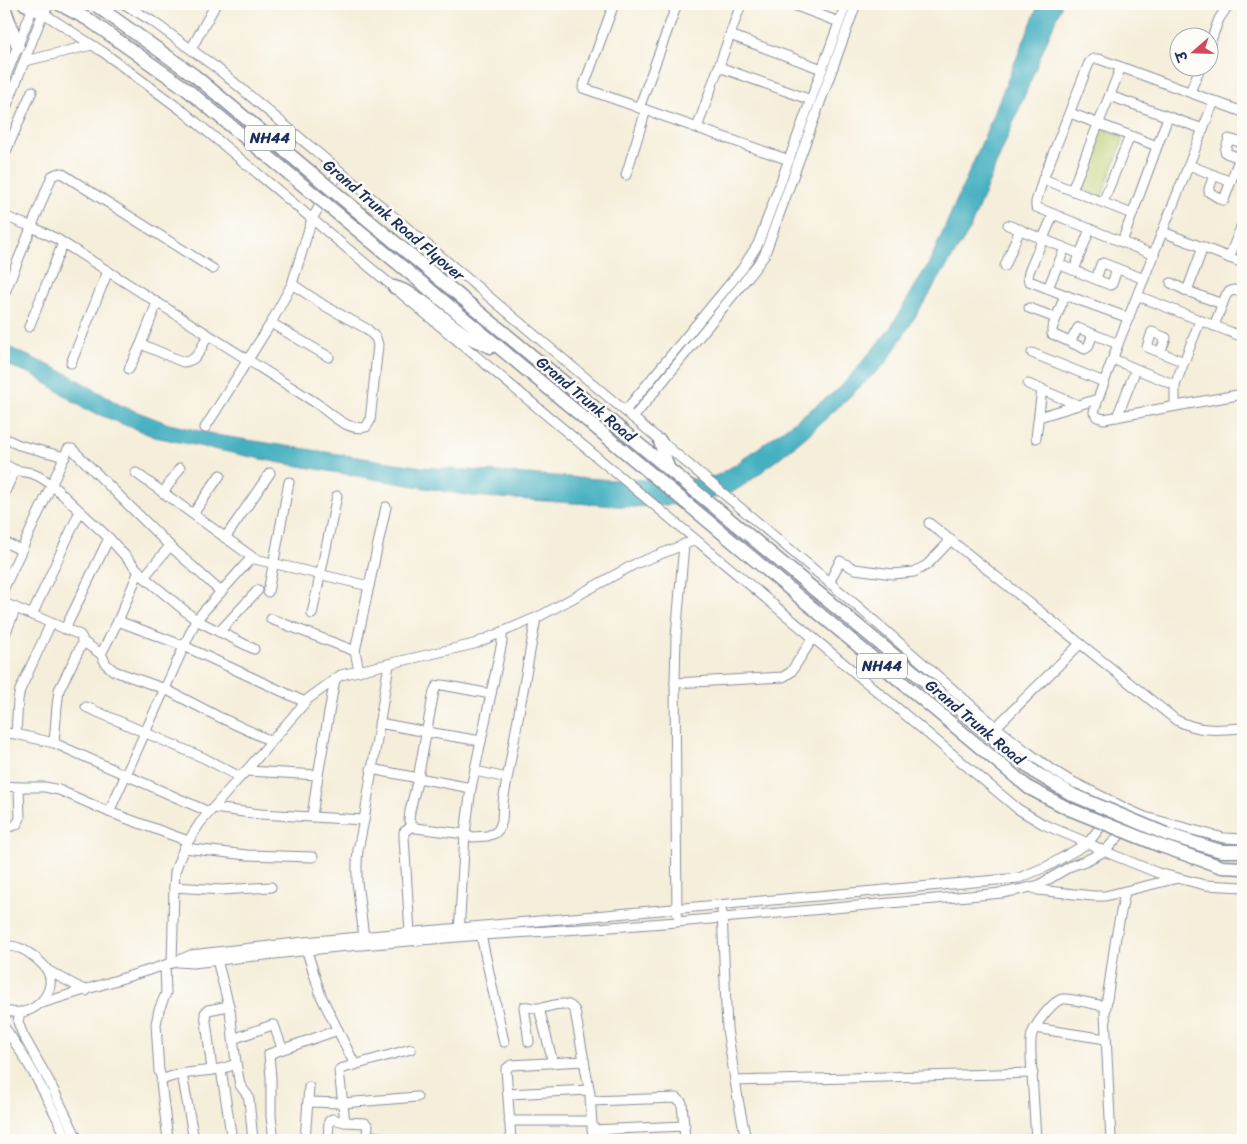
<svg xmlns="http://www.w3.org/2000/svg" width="1247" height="1144" font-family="Sriracha,'Playpen Sans Deva',sans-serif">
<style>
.green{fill:#bacd70;stroke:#6a7e67}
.water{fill:#44b0c1;stroke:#307090}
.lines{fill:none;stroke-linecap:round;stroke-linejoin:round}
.minor-casing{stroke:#888e9c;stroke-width:11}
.highway-casing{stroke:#888e9c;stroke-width:15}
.minor{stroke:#fff;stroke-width:9}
.highway{stroke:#fff;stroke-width:12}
.highway-bridge-casing{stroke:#888e9c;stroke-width:15;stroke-linecap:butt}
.highway-bridge{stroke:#fff;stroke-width:12}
.labels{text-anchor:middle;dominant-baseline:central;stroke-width:5;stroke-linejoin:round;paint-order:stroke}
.shield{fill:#fdfcf7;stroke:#5f6c8c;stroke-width:1}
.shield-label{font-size:15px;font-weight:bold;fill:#1b2f5e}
.street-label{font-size:16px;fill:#1b2f5e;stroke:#fdfcf7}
</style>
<rect width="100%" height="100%" fill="#fdfcf7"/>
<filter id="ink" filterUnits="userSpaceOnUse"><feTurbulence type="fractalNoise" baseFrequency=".02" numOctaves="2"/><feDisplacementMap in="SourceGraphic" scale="10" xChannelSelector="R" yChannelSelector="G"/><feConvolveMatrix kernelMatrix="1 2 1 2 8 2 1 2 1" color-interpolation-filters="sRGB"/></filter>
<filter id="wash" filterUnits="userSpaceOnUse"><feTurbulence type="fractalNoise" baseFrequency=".0096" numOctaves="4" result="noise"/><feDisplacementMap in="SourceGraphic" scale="20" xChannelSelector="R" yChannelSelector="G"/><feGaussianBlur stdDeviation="1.12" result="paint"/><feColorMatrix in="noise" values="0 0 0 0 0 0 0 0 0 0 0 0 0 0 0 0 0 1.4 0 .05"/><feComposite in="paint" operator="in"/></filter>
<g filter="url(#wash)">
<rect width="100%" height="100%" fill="#f5eeda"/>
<polygon class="green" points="1101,128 1124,138 1101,198 1077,188"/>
<polygon class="water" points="1039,4 1062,4 969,231 886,363 807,436 750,481 733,492 698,503 632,507 472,496 276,462 155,437 85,409 32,374 4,364 4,345 68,374 122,406 169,424 222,436 422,467 613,480 696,479 716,476 735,465 840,388 889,330 930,261 977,154"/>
</g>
<g filter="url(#ink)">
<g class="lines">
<defs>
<g id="minor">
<polyline points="124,4 152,21 218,69 856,605 996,727 1025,750 1048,767 1069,780 1127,809 1145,817 1208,834 1224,838 1243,839"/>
<polyline points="614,4 583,88 789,160"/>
<polyline points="791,4 839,22"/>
<polyline points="730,35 822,69"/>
<polyline points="1210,43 1219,19 1229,4"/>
<polyline points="191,49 216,4"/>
<polyline points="25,61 92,45"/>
<polyline points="719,67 811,100"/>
<polyline points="4,81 33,7"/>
<polyline points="1190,92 1200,68"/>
<polyline points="1110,96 1203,129"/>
<polyline points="1214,101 1118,344 1098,399 1094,412 1097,417 1104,419 1243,394"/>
<polyline points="639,108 677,4"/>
<polyline points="4,113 43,13 103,52 184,112 1018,809 1043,824 1088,843 1106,852 1158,873 1205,885 1243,887"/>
<polyline points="1070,113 1157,146"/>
<polyline points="697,128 741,4"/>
<polyline points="4,156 32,91"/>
<polyline points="1240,158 1226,153 1225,151 1229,139 1243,143"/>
<polyline points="1189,165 1231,182"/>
<polyline points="626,175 646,110"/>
<polyline points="1214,175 1209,189 1209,192 1222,200 1224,200 1225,197 1243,149"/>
<polyline points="1043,179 1132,214"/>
<polyline points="1072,190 1121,67"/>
<polyline points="1103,202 1130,136"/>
<polyline points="1053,215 1029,272 1028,278 1029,281 1065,295 1129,318"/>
<path d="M 4,216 L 32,227 L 57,239 L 316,403 C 330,413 348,432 366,427 L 370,421 L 378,345 L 376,338 L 367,329 L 325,306 L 292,284"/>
<polyline points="1008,225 1080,254"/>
<polyline points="1163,232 1243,263"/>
<polyline points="1122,242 1168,117"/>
<polyline points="1154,255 1036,207 1036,202 1043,179 1089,63 1093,59 1099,59 1243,112"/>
<polyline points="1229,258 1243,222"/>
<polyline points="1058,264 1110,285 1112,284 1117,269"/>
<polyline points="1005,266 1020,229"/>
<polyline points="1074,270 1090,229"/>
<polyline points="1096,279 1101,264 1103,263 1144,279"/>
<polyline points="1171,283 1187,291 1222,304"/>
<polyline points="1048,288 1065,248"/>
<polyline points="1187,291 1203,247"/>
<polyline points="4,295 52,176 56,174 61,173 213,269"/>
<polyline points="1065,295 1052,329 1052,334 1085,349 1088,347 1093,334"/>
<polyline points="1138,296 1243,337"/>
<polyline points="1029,308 1056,318"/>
<polyline points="271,323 329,357"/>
<polyline points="1214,326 1226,295 1229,292 1233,290 1243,292"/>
<polyline points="29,327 63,243"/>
<polyline points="1070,342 1078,328 1118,344"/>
<path d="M 141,344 L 183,362 C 199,361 201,347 208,335"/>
<polyline points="1160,352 1166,338 1164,337 1152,332 1147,347 1184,362"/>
<polyline points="1032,353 1104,382"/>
<polyline points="1113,359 1136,369 1175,385"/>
<polyline points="71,363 108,271"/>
<polyline points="129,369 141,344 157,303"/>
<polyline points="1028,384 1078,405"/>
<polyline points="1175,406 1175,385 1200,321"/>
<polyline points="625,411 742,269 758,244 846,4"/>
<polyline points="1039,417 1098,399"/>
<polyline points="1117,417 1136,369"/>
<polyline points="633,418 748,277 764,256 856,4"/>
<polyline points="205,428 271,323 292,284 312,219 340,171"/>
<polyline points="4,438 19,445 65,457"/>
<polyline points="1036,438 1042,389"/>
<polyline points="4,464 15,470 31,473 40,477 51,484 109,538 144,577 196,620 254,649"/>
<polyline points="136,473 255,559 369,586"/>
<polyline points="163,493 180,468"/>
<polyline points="4,494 15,470"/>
<polyline points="193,514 220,475"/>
<path d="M 929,523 L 1176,720 C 1201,732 1216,730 1243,728"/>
<polyline points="225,538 270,473"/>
<polyline points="4,542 21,550"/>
<polyline points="144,577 170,546"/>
<polyline points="829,583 840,561 855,569 893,574 914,572 927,565 951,540"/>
<polyline points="4,588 68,449 72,449 170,546 221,592"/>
<polyline points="268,592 289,482"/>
<polyline points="4,603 80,635 82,638 82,644 59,690 57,706 54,743"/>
<polyline points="312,614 337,496"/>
<polyline points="32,615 80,511"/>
<polyline points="271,619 355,651"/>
<polyline points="118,621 184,646 305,702"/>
<polyline points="65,629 109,538"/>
<polyline points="219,632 258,590"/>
<polyline points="4,637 16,608"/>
<polyline points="82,641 101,654 106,664 114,671 165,689 217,716 271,741"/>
<polyline points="101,654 118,621 139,571"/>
<polyline points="359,671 355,651 386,507"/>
<polyline points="675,683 783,677 791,672 813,638"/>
<polyline points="491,694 448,686 442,685 437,686 434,691 418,778 410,811 409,820 412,826 416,828 465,834 473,837 487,836 495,833 499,829 502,821 503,802 536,618"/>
<polyline points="86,707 204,758 240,777"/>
<polyline points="379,723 427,732 481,741"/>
<polyline points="996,727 1080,644"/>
<polyline points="4,733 16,734 54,743 209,812"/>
<polyline points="16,734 18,700 20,690 51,623"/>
<polyline points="371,769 471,788"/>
<polyline points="246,771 318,775"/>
<polyline points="475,771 507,778"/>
<polyline points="4,786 19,787 45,787 59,790 109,812 188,841"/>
<polyline points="213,808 260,814 364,820"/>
<polyline points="109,812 196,620 252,557"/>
<polyline points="312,816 318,775 335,679"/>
<polyline points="4,827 13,826 17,824 20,818 19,787"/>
<polyline points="184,848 247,855 313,857"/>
<polyline points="174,887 222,890 271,887"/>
<polyline points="1031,887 1038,890 1093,896 1105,896 1178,878"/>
<polyline points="722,912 727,1029 738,1099 746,1140"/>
<polyline points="677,914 675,683 676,637 684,544"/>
<polyline points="410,933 404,837 404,832 412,826"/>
<polyline points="459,933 465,834 471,788 502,642 502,632"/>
<polyline points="481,935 504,1042"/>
<polyline points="364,937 357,882 357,863 358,850 364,820 389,664"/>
<path d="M 4,945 C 9,946 14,946 19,948 C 27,950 43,963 47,970 C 57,988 41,1008 23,1012 C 16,1013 11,1012 4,1011"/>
<polyline points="305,945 321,996 355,1065"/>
<polyline points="178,962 193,963 337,947 481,935 597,928 677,922 1002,893 1023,889 1039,885 1071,866 1085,861 1105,851 1137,816"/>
<polyline points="172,963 174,887 175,872 179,860 184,848 200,823 240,777 246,771 308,699 341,675 474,644 540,616 635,564 696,540"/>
<polyline points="47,970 86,991"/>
<polyline points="39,1004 172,963 191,955 304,942 1019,878 1048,866 1088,843 1116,807"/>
<polyline points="539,1008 553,1063"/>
<polyline points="20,1012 18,1022 23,1035 49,1081 78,1140"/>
<path d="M 4,1027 C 30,1062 49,1102 68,1140"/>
<polyline points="1035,1028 1106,1039"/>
<polyline points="233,1039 272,1025 274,1025 282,1048"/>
<path d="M 529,1042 L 524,1007 C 529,1006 534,1009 540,1008 C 552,1007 567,998 575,1011 L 590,1094 L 593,1140"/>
<polyline points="236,1063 240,1085 248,1096 249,1100 253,1140"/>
<polyline points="221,1069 232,1140"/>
<polyline points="212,1070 205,1013 208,1010 229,1006"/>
<polyline points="182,1074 194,1140"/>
<polyline points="162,1080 159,1071 156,1024 159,1010 166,993 165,965"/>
<polyline points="735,1081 1033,1073"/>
<polyline points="508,1094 589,1090"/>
<polyline points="590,1101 677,1098 682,1103 685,1140"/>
<polyline points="308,1102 343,1103 417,1097"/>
<polyline points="509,1121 591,1121"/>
<polyline points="345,1122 339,1071 340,1069 411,1049"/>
<polyline points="592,1130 685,1126"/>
<polyline points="367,1135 396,1140"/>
<path d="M 168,1140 L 161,1082 L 162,1080 C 177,1073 197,1072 213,1070 C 220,1069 229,1068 236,1063 L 230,1010 L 217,960"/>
<polyline points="274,1140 271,1117 271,1078 269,1054 338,1030"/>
<polyline points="305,1140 309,1087"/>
<polyline points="328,1140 329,1121 332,1119 345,1122 365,1123 368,1126 366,1140"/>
<polyline points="511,1140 506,1069 511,1065 584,1061"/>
<path d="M 1036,1140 L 1031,1057 C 1031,1050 1030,1041 1032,1034 C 1035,1025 1053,1000 1063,999 C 1072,998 1095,1005 1105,1006"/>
<polyline points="1111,1140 1105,1013 1116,937 1125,892"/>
</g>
<g id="highway">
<polyline points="25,4 43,13 47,4"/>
<polyline points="59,4 89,20"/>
<polyline points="4,7 18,47"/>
<polyline points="438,278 1036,773 1073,795"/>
<path d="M 394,287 C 424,296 443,321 469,337 C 476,341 484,344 491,347"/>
<polyline points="429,289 1029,788 1069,809"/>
<polyline points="660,441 668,468"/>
<polyline points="1166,834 1221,851 1243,851"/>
<polyline points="1161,846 1222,867 1243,868"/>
</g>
</defs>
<use href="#minor" class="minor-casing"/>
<use href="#highway" class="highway-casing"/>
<use href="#minor" class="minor"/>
<use href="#highway" class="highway"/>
<defs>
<g id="highway-bridge">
<polyline points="97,6 195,76 438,278"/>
<polyline points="89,20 185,88 429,289"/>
<polyline points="1073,795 1166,834"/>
<polyline points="1069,809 1161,846"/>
</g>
</defs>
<use href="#highway-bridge" class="highway-bridge-casing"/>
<use href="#highway-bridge" class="highway-bridge"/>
</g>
</g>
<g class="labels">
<g class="shield">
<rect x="245" y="125.5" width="50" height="25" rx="4"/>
<rect x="857" y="653.5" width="50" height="25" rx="4"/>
</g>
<g class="shield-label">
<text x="270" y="138">NH44</text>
<text x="882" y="666">NH44</text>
</g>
<g class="street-label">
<text transform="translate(394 220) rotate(40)">Grand Trunk Road Flyover</text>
<text transform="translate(586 399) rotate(40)">Grand Trunk Road</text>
<text transform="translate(975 722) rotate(40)">Grand Trunk Road</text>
</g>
</g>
<rect width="1247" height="1144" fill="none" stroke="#fdfcf7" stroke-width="20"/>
<g transform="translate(1194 52) rotate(250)"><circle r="24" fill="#fdfcf7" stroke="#a3aaba"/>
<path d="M0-4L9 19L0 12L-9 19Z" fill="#d1495b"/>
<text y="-8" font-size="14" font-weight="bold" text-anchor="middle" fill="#1b2f5e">उ</text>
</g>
</svg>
